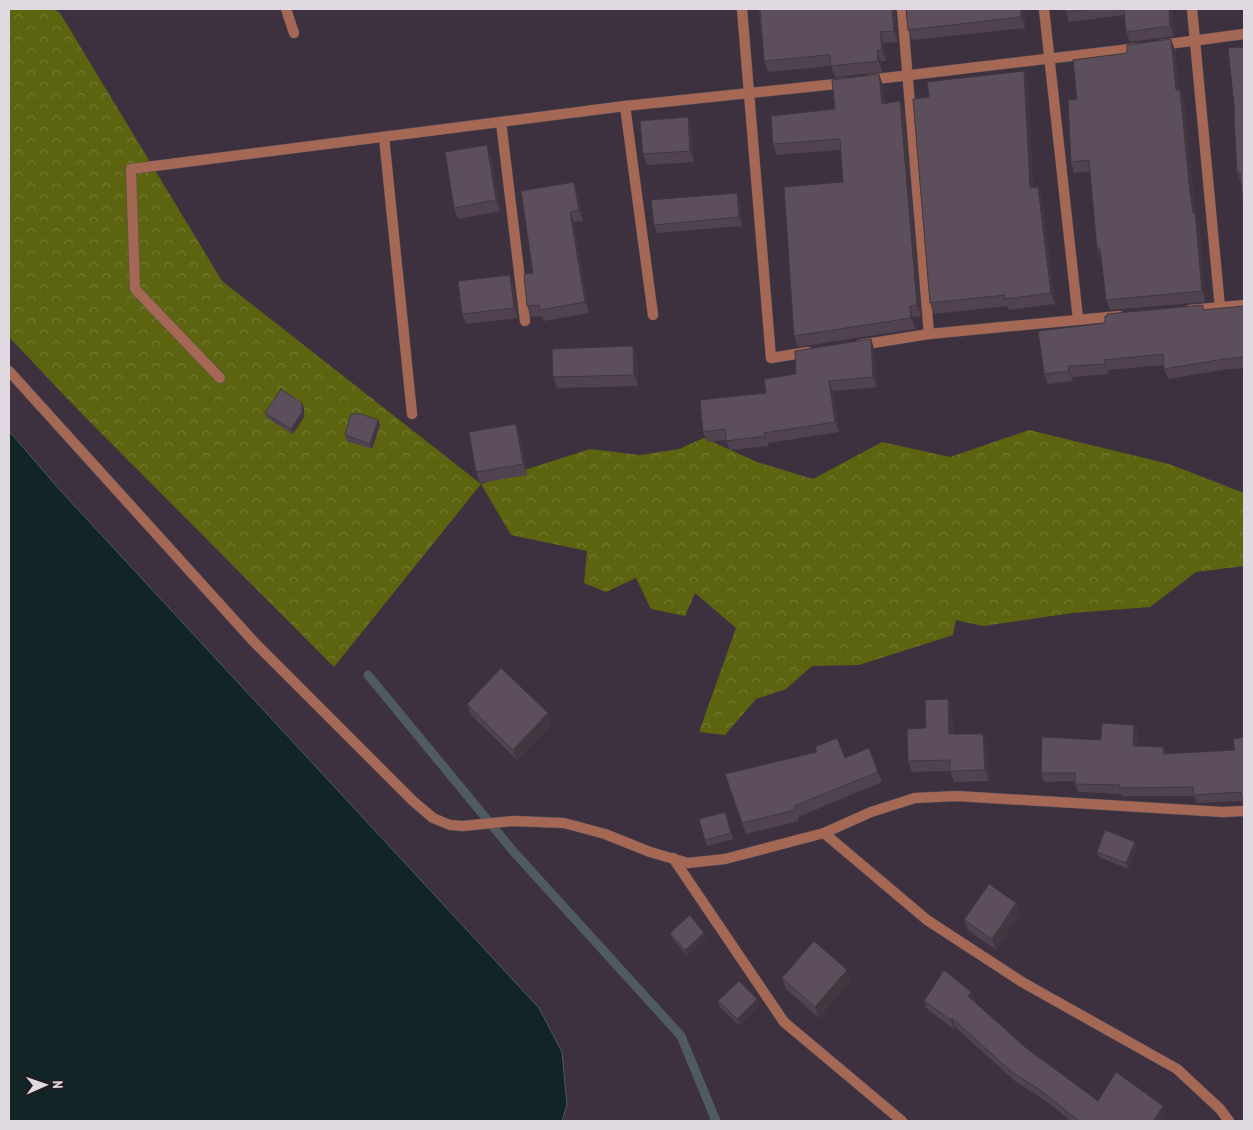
<svg xmlns="http://www.w3.org/2000/svg" width="1253" height="1130" font-family="'PT Sans Narrow',sans-serif">
<style>
.forest{fill:url(#forest-crowns)}
.water{fill:#112526;stroke:#4f5b5e}
.lines{fill:none;stroke-linecap:round;stroke-linejoin:round}
.stream{stroke:#4f5b5e;stroke-width:9}
.street-casing{stroke:#5b4f5c;stroke-width:11}
.street{stroke:#a56854;stroke-width:10}
.wall{fill:#50434f}
.shaded-wall{fill:#413740}
.building{fill:#5d4e5c;stroke:#413740}
</style>
<defs>
<pattern id="forest-crowns" width="20" height="18" patternUnits="userSpaceOnUse" patternTransform="scale(1.25)"><rect width="20" height="18" fill="#5c640f"/><path d="M2 6a3 3 0 1 1 6 0M12 15a3 3 0 1 1 6 0" fill="none" stroke="#737a32"/></pattern>
</defs>
<rect width="100%" height="100%" fill="#3d313f"/>
<polygon class="forest" points="9,9 54,9 60,13 222,281 481,484 590,449 640,455 679,449 704,438 757,462 813,479 882,442 950,457 1029,430 1169,464 1244,493 1244,566 1196,572 1150,607 1072,613 983,626 956,620 953,635 859,665 812,666 786,689 756,699 725,735 699,732 736,628 695,593 685,616 651,609 636,578 606,592 584,583 587,551 511,535 481,484 334,667 82,414 9,337"/>
<polygon class="water" points="9,431 59,489 539,1008 562,1052 567,1105 562,1121 9,1121"/>
<g class="lines">
<polyline class="stream" points="368,675 513,851 681,1036 716,1121"/>
<defs>
<g id="street">
<polyline points="286,9 294,33"/>
<polyline points="742,9 771,358 808,352"/>
<polyline points="902,9 929,334"/>
<polyline points="1044,9 1078,319"/>
<polyline points="1192,9 1220,308"/>
<polyline points="1161,45 1244,34"/>
<polyline points="868,80 1139,48"/>
<polyline points="625,106 653,315"/>
<polyline points="501,122 525,321"/>
<polyline points="384,137 412,414"/>
<polyline points="1190,310 1244,305"/>
<polyline points="860,345 929,334 1119,316"/>
<polyline points="9,371 254,642 413,801 433,818 450,825 463,826 513,821 564,823 605,834 650,852 688,863 725,859 824,833 871,812 915,798 957,796 1223,812 1244,811"/>
<polyline points="220,378 135,289 131,169 625,106 846,83"/>
<polyline points="824,833 927,920 1022,982 1177,1069 1220,1109 1229,1121"/>
<polyline points="673,858 784,1022 902,1121"/>
</g>
</defs>
<use href="#street" class="street-casing"/>
<use href="#street" class="street"/>
</g>
<g class="wall">
<polygon points="759,9 895,9 898,42 884,43 886,61 881,61 882,72 835,77 831,66 830,66 768,72 764,61"/>
<polygon points="906,9 1024,9 1025,28 912,40 908,30"/>
<polygon points="1065,9 1172,9 1174,36 1130,42 1126,32 1125,15 1069,22 1066,12"/>
<polygon points="1175,50 1179,90 1180,90 1184,100 1193,193 1196,215 1199,223 1205,302 1110,310 1106,300 1101,258 1097,248 1090,171 1074,173 1071,162 1077,99"/>
<polygon points="1024,71 1028,82 1033,187 1038,187 1042,198 1055,304 1009,310 1007,306 934,314 930,303 929,97"/>
<polygon points="883,85 885,103 900,101 904,112 921,316 913,317 915,329 798,347 794,336 843,182 841,150 776,155 773,144 835,109"/>
<polygon points="1235,115 1241,183 1237,173"/>
<polygon points="692,128 694,162 647,165 643,154"/>
<polygon points="491,156 500,211 458,219 454,208"/>
<polygon points="574,182 578,193 583,221 574,222 589,313 544,321 542,316 531,317 527,306 533,273"/>
<polygon points="737,193 740,202 742,226 657,233 654,225"/>
<polygon points="514,286 518,318 466,324 462,314"/>
<polygon points="1244,306 1244,368 1222,370 1168,379 1164,369 1164,365 1108,370 1109,374 1072,377 1073,381 1048,384 1044,374 1205,310"/>
<polygon points="871,339 874,349 877,387 833,391 839,432 768,443 768,446 730,450 726,440 707,442 703,432 766,393"/>
<polygon points="637,357 638,386 557,388 553,377"/>
<polygon points="304,408 304,417 293,434 267,418 265,413"/>
<polygon points="378,420 380,425 372,449 347,441 345,435"/>
<polygon points="516,424 520,435 527,475 480,483 476,472"/>
<polygon points="948,699 952,710 953,734 987,744 989,781 954,782 950,771 912,772 908,761 926,728"/>
<polygon points="467,704 552,724 517,760 471,715"/>
<polygon points="1134,725 1138,733 1137,746 1163,747 1166,754 1235,750 1244,737 1244,804 1243,801 1197,803 1194,796 1122,796 1121,794 1078,792 1075,784 1075,781 1044,782 1041,773 1101,740"/>
<polygon points="845,758 878,772 882,782 798,817 799,821 746,834 725,774"/>
<polygon points="727,817 733,839 707,846 705,840"/>
<polygon points="1135,842 1137,847 1128,869 1099,857 1097,852"/>
<polygon points="1016,903 1020,914 996,950 968,930 964,920"/>
<polygon points="670,933 704,933 706,938 687,956 672,938"/>
<polygon points="782,978 851,980 819,1018 786,989"/>
<polygon points="971,992 975,1001 974,1002 1026,1048 1098,1101 1163,1106 1166,1114 1162,1121 1071,1121 1043,1099 1016,1082 955,1027 954,1029 927,1009 924,1001"/>
<polygon points="757,999 759,1005 739,1025 720,1007 718,1001"/>
</g>
<g class="shaded-wall">
<polygon points="892,9 895,9 898,42 894,31"/>
<polygon points="1021,9 1024,9 1025,28 1021,17"/>
<polygon points="1169,9 1172,9 1174,36 1170,26"/>
<polygon points="880,32 884,43 886,61 882,50"/>
<polygon points="1171,39 1175,50 1180,101 1176,90"/>
<polygon points="877,50 881,61 882,72 878,61"/>
<polygon points="1024,71 1028,82 1034,198 1030,188"/>
<polygon points="879,74 883,85 886,115 882,104"/>
<polygon points="1180,90 1184,100 1193,193 1196,215 1199,223 1205,302 1202,291 1189,183"/>
<polygon points="900,101 904,112 921,316 917,305"/>
<polygon points="688,117 692,128 694,162 690,151"/>
<polygon points="487,145 491,156 500,211 496,200"/>
<polygon points="574,182 578,193 583,221 579,210"/>
<polygon points="1038,187 1042,198 1055,304 1051,293"/>
<polygon points="737,193 740,202 742,226 739,217"/>
<polygon points="570,212 574,222 589,313 585,302"/>
<polygon points="510,275 514,286 518,318 514,308"/>
<polygon points="910,306 913,317 915,329 911,318"/>
<polygon points="871,339 874,349 877,387 873,377"/>
<polygon points="633,346 637,357 638,386 634,375"/>
<polygon points="1104,360 1108,370 1109,374 1105,364"/>
<polygon points="1068,366 1072,377 1073,381 1069,371"/>
<polygon points="829,381 833,391 839,432 835,422"/>
<polygon points="302,403 304,408 304,417 293,434 291,429"/>
<polygon points="378,420 380,425 372,449 370,444"/>
<polygon points="516,424 520,435 527,475 523,464"/>
<polygon points="948,699 952,710 953,745 949,734"/>
<polygon points="548,713 552,724 517,760 513,750"/>
<polygon points="1134,725 1138,733 1136,755 1133,746"/>
<polygon points="983,734 987,744 989,781 985,770"/>
<polygon points="1135,842 1137,847 1128,869 1126,863"/>
<polygon points="1016,903 1020,914 996,950 992,939"/>
<polygon points="704,933 706,938 687,956 685,950"/>
<polygon points="847,970 851,980 819,1018 815,1007"/>
<polygon points="971,992 975,1001 971,1005 968,996"/>
<polygon points="757,999 759,1005 739,1025 737,1019"/>
<polygon points="952,1018 955,1027 954,1029 951,1020"/>
<polygon points="1163,1106 1166,1114 1162,1121 1153,1121"/>
</g>
<g class="building">
<polygon points="760,9 892,9 894,31 880,32 882,50 877,50 878,61 831,66 830,55 826,55 764,61"/>
<polygon points="906,9 1021,9 1021,17 908,30"/>
<polygon points="1065,9 1093,9 1066,12"/>
<polygon points="1124,9 1169,9 1170,26 1126,32"/>
<polygon points="1171,39 1176,90 1180,90 1189,183 1193,213 1195,212 1202,291 1106,300 1100,248 1097,248 1089,160 1071,162 1068,100 1077,99 1073,60 1127,53 1127,45"/>
<polygon points="1244,47 1244,216 1240,172 1237,173 1234,115 1235,115 1228,48"/>
<polygon points="1024,71 1030,188 1038,187 1051,293 1005,299 1005,295 930,303 913,99 929,97 927,82"/>
<polygon points="879,74 882,104 900,101 917,305 910,306 911,318 794,336 784,187 843,182 840,139 773,144 771,116 835,109 832,80"/>
<polygon points="688,117 690,151 643,154 640,121"/>
<polygon points="487,145 496,200 454,208 445,152"/>
<polygon points="574,182 579,210 570,212 585,302 540,310 539,305 527,306 524,274 533,273 521,191"/>
<polygon points="737,193 739,217 654,225 651,200"/>
<polygon points="510,275 514,308 462,314 458,281"/>
<polygon points="1203,305 1203,310 1244,306 1244,357 1218,360 1164,369 1163,354 1104,360 1105,364 1068,366 1069,371 1044,374 1038,331 1105,323 1105,316 1108,316 1107,314"/>
<polygon points="871,339 873,377 829,381 835,422 764,433 765,436 726,441 725,429 703,432 700,400 766,393 764,379 796,374 795,351"/>
<polygon points="633,346 634,375 553,377 552,349"/>
<polygon points="281,389 302,403 302,412 291,429 265,413"/>
<polygon points="351,414 361,414 378,420 370,444 345,435"/>
<polygon points="516,424 523,464 476,472 469,432"/>
<polygon points="501,668 548,713 513,750 467,704"/>
<polygon points="948,699 949,734 983,734 985,770 950,771 950,760 908,761 907,729 926,728 925,700"/>
<polygon points="1102,723 1134,725 1133,746 1163,747 1163,754 1235,750 1233,739 1244,737 1244,797 1241,796 1241,792 1194,795 1193,787 1119,788 1120,785 1075,784 1075,773 1041,773 1042,737 1101,740"/>
<polygon points="837,738 845,758 869,748 878,772 794,806 795,810 742,823 725,774 817,752 815,747"/>
<polygon points="725,812 731,833 705,840 699,819"/>
<polygon points="1105,830 1135,842 1126,863 1097,852"/>
<polygon points="989,884 1016,903 992,939 964,920"/>
<polygon points="690,915 704,933 685,950 670,933"/>
<polygon points="814,941 847,970 815,1007 782,978"/>
<polygon points="944,970 971,992 968,996 1026,1048 1098,1101 1116,1072 1163,1106 1153,1121 1079,1121 1040,1090 1013,1073 952,1018 951,1020 924,1001"/>
<polygon points="739,981 757,999 737,1019 718,1001"/>
</g>
<rect width="1253" height="1130" fill="none" stroke="#e1d9e2" stroke-width="20"/>
<g transform="translate(45 1085) rotate(88)" stroke="#211b21" stroke-width="4" paint-order="stroke">
<path d="M0-4L9 19L0 12L-9 19Z" fill="#e1d9e2"/>
<text y="-8" font-size="14" font-weight="bold" text-anchor="middle" fill="#e1d9e2">N</text>
</g>
</svg>
